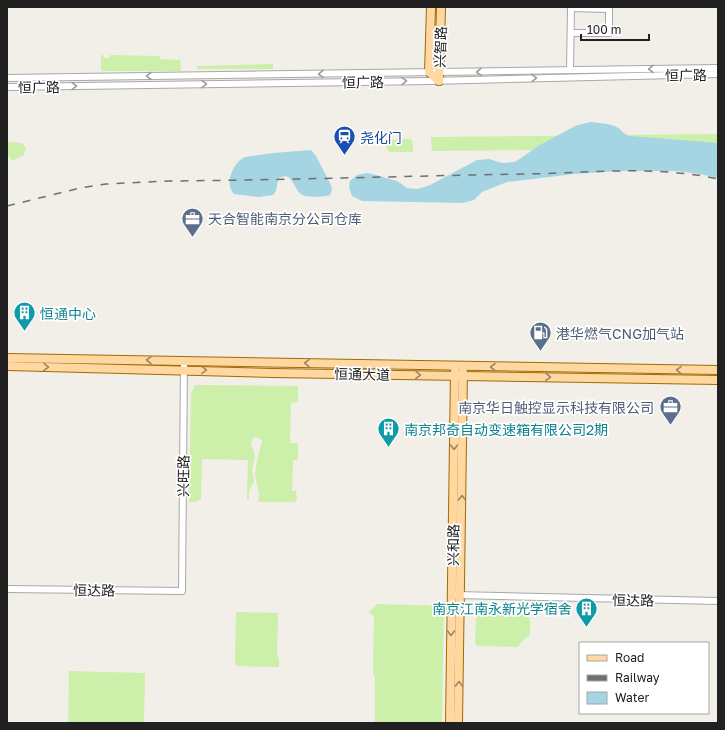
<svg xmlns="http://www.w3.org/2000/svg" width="725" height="730" font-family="'Golos Text','Noto Sans SC',sans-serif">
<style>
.grass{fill:#ccefaa}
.water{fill:#a5d4e3}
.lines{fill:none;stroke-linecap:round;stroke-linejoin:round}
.minor-casing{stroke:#a8a8a8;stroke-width:8}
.major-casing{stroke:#9f6c00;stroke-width:10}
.minor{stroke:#fff;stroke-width:6}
.major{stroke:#ffd7a0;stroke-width:8}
.rail{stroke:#6f6f6f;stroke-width:1.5;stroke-dasharray:8 8;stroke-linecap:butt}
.oneway{stroke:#9b9b9b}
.oneway2{stroke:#9b8567}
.labels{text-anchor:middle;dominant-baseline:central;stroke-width:3.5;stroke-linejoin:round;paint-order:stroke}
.street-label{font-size:14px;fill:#212121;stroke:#fff}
.transit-label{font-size:14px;fill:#164399;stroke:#fff;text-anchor:start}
.service-label{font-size:14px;fill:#4e5e75;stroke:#fff;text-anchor:start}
.culture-label{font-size:14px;fill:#0d838f;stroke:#fff;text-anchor:start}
</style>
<rect width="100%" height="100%" fill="#f2efe8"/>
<g class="grass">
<polygon points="101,55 103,55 104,58 109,58 110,55 160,56 160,59 178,60 180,58 181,69 180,71 102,71 101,68"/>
<polygon points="273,64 273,69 197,69 197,66"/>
<polygon points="714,134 718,134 718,148 432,151 431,137"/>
<polygon points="408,139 412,140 413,145 413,152 389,152 383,140"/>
<polygon points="7,142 22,143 26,148 24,155 12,161 7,153"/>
<polygon points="195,385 298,386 298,402 291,403 290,443 298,443 298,460 293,460 292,491 296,491 297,499 295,502 258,502 259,494 255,474 257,461 262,441 261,439 255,437 252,439 251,444 255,455 252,470 254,481 249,491 249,500 247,500 248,460 202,459 201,499 196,502 189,502 191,394"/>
<polygon points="377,604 444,606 442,723 375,723 375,677 373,674 374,616 369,612"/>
<path d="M 484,610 L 525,612 C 532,618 530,626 530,635 L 523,640 L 518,647 L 477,646 L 475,643 L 476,618 L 479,612 Z"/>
<polygon points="240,612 278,613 277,656 279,658 279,667 237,666 235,663 236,613"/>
<polygon points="69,671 145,673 144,723 68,723"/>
</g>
<g class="water">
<path d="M 590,122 C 598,123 609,123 617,127 C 622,130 623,134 630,136 L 718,143 L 718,178 L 700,174 L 676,171 L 620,171 L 574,174 L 507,182 L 482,192 L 474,200 L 463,203 L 362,201 L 352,196 L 349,187 L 350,181 L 357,175 L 367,173 L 376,175 L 397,181 L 407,188 L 417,189 L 421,188 L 430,185 L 477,160 L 489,159 L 502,163 L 515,162 L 540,145 L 575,126 Z"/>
<path d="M 311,150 L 316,156 L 331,185 L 332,190 L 330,195 C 325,197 305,198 301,194 C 293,188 292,169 278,179 L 276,191 L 273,195 L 259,197 L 234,194 C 224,184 233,162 245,157 L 273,153 Z"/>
</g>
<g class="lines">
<defs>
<g id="minor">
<polyline points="571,8 609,9"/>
<polyline points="571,33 609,33 609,7"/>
<polyline points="570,70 571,7"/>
<polyline points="7,78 718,68"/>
<polyline points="7,87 430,81 718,74"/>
<polyline points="7,589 182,591 184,361"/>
<polyline points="456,595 718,601"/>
</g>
<g id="major">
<polyline points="431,7 429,72 439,81"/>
<polyline points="439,81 441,7"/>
<polyline points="7,358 718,370"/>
<polyline points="7,366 273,373 718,380"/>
<polyline points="450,723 455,371"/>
<polyline points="458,723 463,372"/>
</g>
</defs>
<use href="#minor" class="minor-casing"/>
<use href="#major" class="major-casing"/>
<use href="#minor" class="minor"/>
<use href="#major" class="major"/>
<path class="rail" d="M 7,206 L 80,188 L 106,184 L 169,181 C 288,180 406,176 525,174 C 590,173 655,165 718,179"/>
</g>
<defs><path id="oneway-chevron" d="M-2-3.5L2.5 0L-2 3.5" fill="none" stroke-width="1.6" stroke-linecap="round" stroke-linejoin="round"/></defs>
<g class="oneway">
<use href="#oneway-chevron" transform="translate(651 69) rotate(179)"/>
<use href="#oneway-chevron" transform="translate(479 72) rotate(179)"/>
<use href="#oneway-chevron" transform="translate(321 74) rotate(179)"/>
<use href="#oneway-chevron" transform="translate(149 76) rotate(179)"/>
<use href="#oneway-chevron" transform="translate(534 78) rotate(-1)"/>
<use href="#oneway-chevron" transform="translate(404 81) rotate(-1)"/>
<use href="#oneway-chevron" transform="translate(204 84) rotate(-1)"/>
<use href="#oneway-chevron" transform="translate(74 86) rotate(-1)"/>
</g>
<g class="oneway2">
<use href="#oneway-chevron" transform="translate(149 360) rotate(-179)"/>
<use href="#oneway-chevron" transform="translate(307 363) rotate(-179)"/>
<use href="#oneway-chevron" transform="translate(46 367) rotate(1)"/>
<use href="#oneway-chevron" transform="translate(493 367) rotate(-179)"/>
<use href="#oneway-chevron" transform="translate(204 370) rotate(2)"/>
<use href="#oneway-chevron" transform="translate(679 370) rotate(-179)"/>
<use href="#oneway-chevron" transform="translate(418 375) rotate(1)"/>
<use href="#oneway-chevron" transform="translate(548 377) rotate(1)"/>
<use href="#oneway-chevron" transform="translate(454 447) rotate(91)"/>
<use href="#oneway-chevron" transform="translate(462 498) rotate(-89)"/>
<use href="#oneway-chevron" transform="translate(451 633) rotate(91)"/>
<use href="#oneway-chevron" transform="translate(459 684) rotate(-89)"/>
</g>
<defs>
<symbol id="station-pin" viewBox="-11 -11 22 30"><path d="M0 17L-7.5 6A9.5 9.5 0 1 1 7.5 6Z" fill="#1a4fb4" stroke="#fff"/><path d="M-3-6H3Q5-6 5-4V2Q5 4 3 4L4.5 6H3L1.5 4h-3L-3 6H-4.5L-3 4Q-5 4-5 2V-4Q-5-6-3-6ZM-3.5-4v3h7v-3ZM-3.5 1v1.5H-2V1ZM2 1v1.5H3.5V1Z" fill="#fff"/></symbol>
<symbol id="office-pin" viewBox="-11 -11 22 30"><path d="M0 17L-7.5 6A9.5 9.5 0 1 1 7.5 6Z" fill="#5c6f8a" stroke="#fff"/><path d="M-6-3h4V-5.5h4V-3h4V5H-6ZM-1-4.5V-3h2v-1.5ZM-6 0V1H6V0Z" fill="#fff"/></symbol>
<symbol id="building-pin" viewBox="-11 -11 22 30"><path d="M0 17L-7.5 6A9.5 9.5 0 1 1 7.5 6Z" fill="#0f9aa8" stroke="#fff"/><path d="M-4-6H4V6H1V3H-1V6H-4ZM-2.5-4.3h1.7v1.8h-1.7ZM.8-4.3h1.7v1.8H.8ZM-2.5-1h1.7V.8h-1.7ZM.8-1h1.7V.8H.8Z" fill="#fff"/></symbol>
<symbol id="fuel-pin" viewBox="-11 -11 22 30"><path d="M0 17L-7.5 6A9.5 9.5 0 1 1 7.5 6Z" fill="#5c6f8a" stroke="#fff"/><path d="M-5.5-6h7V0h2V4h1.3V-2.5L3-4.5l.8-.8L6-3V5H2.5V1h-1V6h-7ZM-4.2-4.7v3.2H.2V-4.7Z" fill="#fff"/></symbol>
</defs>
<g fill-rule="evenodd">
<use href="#station-pin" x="332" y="124" width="25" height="34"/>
<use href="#office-pin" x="180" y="206" width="25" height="34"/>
<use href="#building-pin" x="12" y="300" width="25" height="34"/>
<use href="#fuel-pin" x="528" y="320" width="25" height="34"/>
<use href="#office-pin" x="658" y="394" width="25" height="34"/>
<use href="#building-pin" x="376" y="416" width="25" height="34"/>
<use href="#building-pin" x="574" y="596" width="25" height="34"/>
</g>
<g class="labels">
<g class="street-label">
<text transform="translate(440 47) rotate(-88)">兴智路</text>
<text transform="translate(686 75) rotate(-1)">恒广路</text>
<text transform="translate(363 82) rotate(-1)">恒广路</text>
<text transform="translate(39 87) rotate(-1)">恒广路</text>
<text transform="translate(362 374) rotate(1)">恒通大道</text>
<text transform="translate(183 476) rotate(-89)">兴旺路</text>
<text transform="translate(453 545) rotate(-89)">兴和路</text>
<text transform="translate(94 590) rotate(1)">恒达路</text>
<text transform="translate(633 600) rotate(1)">恒达路</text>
</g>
<g class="transit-label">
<text x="360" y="137">尧化门</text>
</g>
<g class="service-label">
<text x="208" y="218">天合智能南京分公司仓库</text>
<text x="556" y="333">港华燃气CNG加气站</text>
<text x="654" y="407" text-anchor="end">南京华日触控显示科技有限公司</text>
</g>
<g class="culture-label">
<text x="40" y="313">恒通中心</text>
<text x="404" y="429">南京邦奇自动变速箱有限公司2期</text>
<text x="572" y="608" text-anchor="end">南京江南永新光学宿舍</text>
</g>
</g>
<rect width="725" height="730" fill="none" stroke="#212121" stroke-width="16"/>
<rect x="579" y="642" width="130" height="72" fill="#ffffff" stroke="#a6a6a6"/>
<rect x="587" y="655" width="20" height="6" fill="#ffd7a0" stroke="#a6a6a6"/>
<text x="615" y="662" font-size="12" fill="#212121">Road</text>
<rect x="587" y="675" width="20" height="6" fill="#6f6f6f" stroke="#a6a6a6"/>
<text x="615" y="682" font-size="12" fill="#212121">Railway</text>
<rect x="587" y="692" width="20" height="12" fill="#a5d4e3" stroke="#a6a6a6"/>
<text x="615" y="702" font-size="12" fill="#212121">Water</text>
<path d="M581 34v6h68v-6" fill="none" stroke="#212121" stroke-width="2"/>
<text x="587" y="34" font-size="12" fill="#212121" stroke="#ffffff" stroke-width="3" paint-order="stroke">100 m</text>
</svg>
